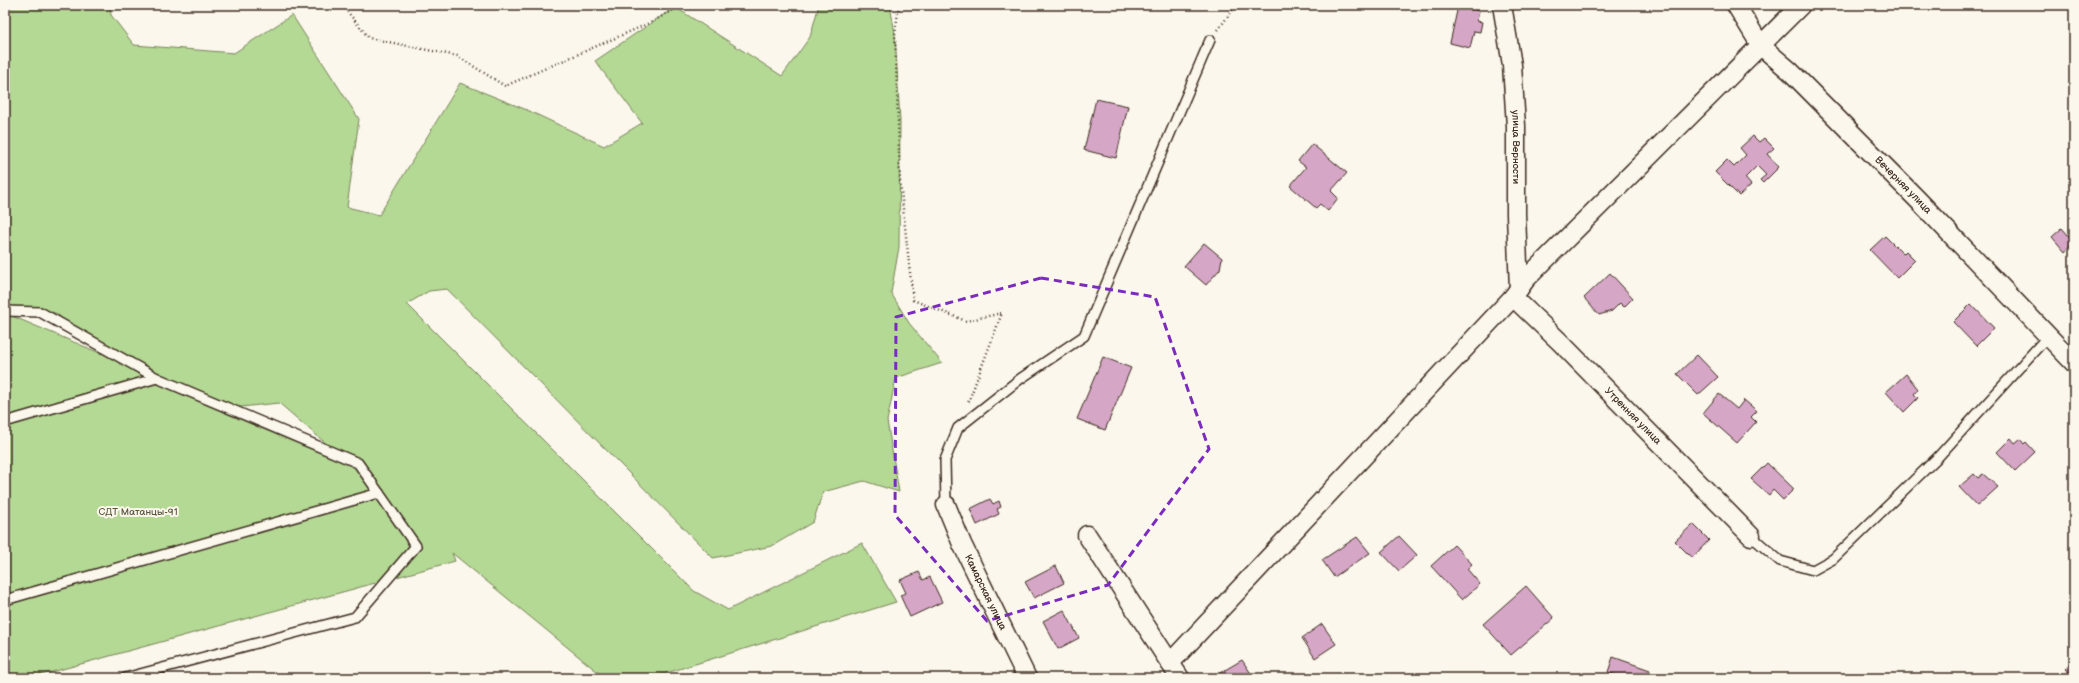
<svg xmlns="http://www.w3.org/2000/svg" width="2079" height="683" font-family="'Balsamiq Sans',sans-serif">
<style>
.green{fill:#b4d994;stroke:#788259;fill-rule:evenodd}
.building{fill:#d6a6c7;stroke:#3b2a1e}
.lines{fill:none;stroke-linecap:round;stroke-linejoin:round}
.service-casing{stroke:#3b2a1e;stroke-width:12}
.minor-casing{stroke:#3b2a1e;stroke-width:21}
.path{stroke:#3b2a1e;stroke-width:2.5;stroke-dasharray:1 3;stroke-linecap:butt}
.service{stroke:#fbf7ec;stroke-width:9}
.minor{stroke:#fbf7ec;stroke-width:18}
.marked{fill:none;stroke:#7b2cbf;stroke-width:3;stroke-dasharray:8 5;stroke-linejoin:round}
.labels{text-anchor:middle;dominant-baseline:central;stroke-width:4;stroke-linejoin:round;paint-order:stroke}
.street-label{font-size:10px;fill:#3b2a1e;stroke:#fbf7ec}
.park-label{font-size:10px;fill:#59563c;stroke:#fbf7ec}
</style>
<rect width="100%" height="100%" fill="#fbf7ec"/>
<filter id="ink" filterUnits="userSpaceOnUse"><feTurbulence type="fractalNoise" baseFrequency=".025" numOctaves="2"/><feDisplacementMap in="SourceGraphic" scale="8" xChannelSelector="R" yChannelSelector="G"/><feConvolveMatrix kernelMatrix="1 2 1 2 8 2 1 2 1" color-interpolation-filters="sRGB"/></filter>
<g filter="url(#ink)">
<path class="green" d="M 5,5 L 110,5 L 111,15 L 134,45 L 234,53 L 292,15 L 359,119 L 347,207 L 379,215 L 460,83 L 527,110 L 604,146 L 642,123 L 595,61 L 675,7 L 782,76 L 810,37 L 819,5 L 890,5 L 895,34 L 900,121 L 899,247 L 891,293 L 909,323 L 942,363 L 896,378 L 887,421 L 899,492 L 864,481 L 823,492 L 813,522 L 772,546 L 713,558 L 447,289 L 429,291 L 407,304 L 694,591 L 728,610 L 862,543 L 896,602 L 650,678 L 605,678 L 452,553 L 455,561 L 30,678 L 5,678 L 5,313 L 102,354 L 56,313 L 5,311 ZM 279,403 L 337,453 L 231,408 Z"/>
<g class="building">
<polygon points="1458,6 1479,11 1477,21 1482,22 1480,32 1474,31 1470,48 1450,43"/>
<polygon points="1096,99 1128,106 1116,158 1084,150"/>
<polygon points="1753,136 1759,142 1764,138 1774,148 1767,154 1779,167 1763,183 1760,180 1766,175 1757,166 1745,178 1751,185 1739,196 1715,172 1727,160 1734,167 1746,155 1740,148"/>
<polygon points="1312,144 1347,173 1331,191 1338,198 1328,211 1320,204 1316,208 1290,186 1306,167 1298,161"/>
<polygon points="2062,228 2074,242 2065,252 2052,237"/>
<polygon points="1885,236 1903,254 1906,251 1915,260 1897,278 1870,250"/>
<polygon points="1204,243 1222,258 1220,269 1206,285 1184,266"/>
<polygon points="1610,273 1633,298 1624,307 1620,303 1612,311 1599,315 1584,298"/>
<polygon points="1971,304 1994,328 1976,346 1953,322"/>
<polygon points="1697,355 1718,377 1698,395 1677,374"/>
<polygon points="1103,357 1131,368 1105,430 1077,419"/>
<polygon points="1906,374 1918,389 1914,394 1918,398 1904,412 1886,392"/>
<polygon points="1719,394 1737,409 1744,400 1757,411 1751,417 1756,422 1737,443 1703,413"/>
<polygon points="2011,438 2015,443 2020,439 2024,444 2026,442 2035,452 2015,471 1997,452"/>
<polygon points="1767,463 1794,489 1783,500 1773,490 1769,495 1751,479"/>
<polygon points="1974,474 1978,478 1983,474 1998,487 1977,506 1959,487"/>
<polygon points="990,499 993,504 999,501 1001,507 997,509 999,514 977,525 970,509"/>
<polygon points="1693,524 1709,540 1692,558 1675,541"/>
<polygon points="1399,536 1417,555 1399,571 1381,552"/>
<polygon points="1357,537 1370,553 1334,577 1322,560"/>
<polygon points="1454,545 1472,564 1467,569 1480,584 1462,600 1431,566"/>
<polygon points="1056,566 1064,583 1034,598 1025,582"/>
<polygon points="919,572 923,580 930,577 942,602 910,617 900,595 906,593 900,580"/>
<polygon points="1526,586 1554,618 1511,655 1483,624"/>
<polygon points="1064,610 1079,638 1058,649 1043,621"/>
<polygon points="1322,624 1336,644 1315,658 1302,638"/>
<polygon points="1613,657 1650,670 1647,674 1657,678 1623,678 1608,672"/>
<polygon points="2074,659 2074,677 2065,669"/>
<polygon points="1242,660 1254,678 1223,678 1220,673"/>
</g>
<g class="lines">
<defs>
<g id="service">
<polyline points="5,311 40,312 157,378 358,463 416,546 355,617 125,678"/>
<polyline points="5,422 157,378"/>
<polyline points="946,505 945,460 958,428 1020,379 1084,336 1210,40"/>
<polyline points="1751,536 1780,561 1813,570 1833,559 1938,457 2048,336"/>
<polyline points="5,600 379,493"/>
</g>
<g id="minor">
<path id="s1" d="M 1502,5 L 1512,65 L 1516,126 L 1516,214 L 1519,289"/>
<path id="s2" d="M 1736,5 L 1761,46 L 1790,71 L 1917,199 L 2074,363"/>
<path id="s3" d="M 1513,297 L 1559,341 L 1751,536"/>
<path id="s4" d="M 946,505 L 962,544 L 1027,678"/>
<polyline points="1087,535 1170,663"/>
<polyline points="1180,678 1170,663 1513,297 1526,279 1801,5"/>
</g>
</defs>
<use href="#service" class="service-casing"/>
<use href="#minor" class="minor-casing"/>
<g class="path">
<polyline points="342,5 369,38 457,56 505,86 652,22 682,5"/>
<polyline points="899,5 895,34 900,181 913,300 966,321 1002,313 968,403"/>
<polyline points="1218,30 1236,5"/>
</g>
<use href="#service" class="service"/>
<use href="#minor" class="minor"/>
</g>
</g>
<path class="marked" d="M 1041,278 L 1155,297 L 1209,449 L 1108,585 L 987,621 L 895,515 L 896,317 Z"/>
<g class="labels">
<g class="street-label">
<text stroke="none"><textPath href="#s1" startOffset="143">улица Верности</textPath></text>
<text stroke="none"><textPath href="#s2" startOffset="247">Вечерняя улица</textPath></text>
<text stroke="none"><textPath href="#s3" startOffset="169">Утренняя улица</textPath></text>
<text stroke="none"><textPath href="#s4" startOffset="96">Камарская улица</textPath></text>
</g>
<g class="park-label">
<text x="138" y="512">СДТ Матанцы-91</text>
</g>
</g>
<rect width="2079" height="683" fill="none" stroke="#fbf7ec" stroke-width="20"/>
<rect x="10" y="10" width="2059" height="663" fill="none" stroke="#3b2a1e" stroke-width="1.5" filter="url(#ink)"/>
</svg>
